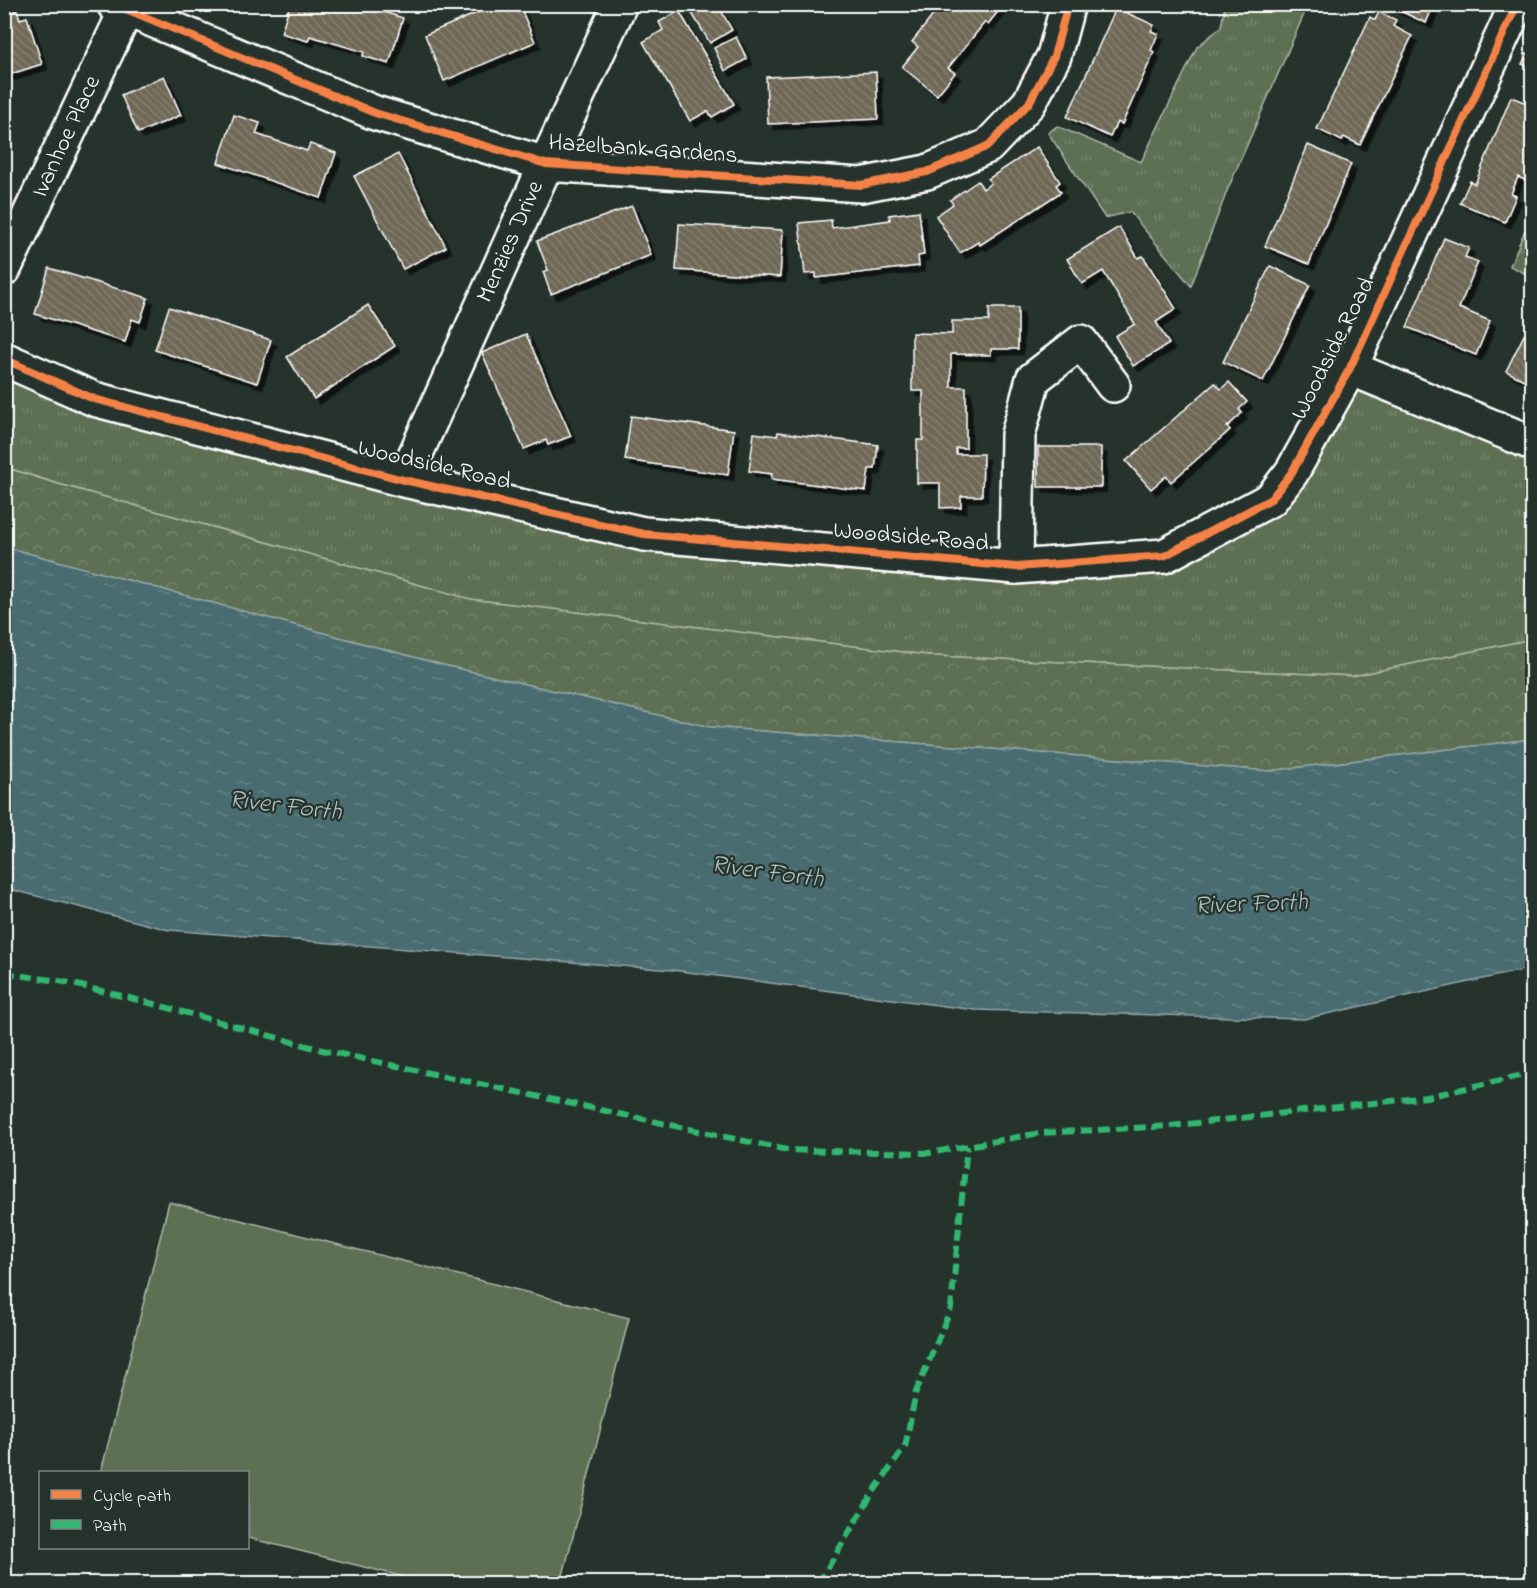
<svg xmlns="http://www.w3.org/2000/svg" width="1537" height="1588" font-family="'Indie Flower',sans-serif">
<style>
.grass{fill:url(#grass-tufts);stroke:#aeb8a9;stroke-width:1.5}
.forest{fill:url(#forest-crowns);stroke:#aeb8a9;stroke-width:1.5}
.pitch{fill:#5d7053;stroke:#aeb8a9;stroke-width:1.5}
.water{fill:url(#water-ripples);stroke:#92a7a9;stroke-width:1.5}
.building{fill:url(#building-back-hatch);stroke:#fff;stroke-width:1.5;filter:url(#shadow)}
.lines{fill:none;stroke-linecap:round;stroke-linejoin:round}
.minor-casing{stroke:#fff;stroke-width:38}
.minor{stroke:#26332d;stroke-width:33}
.quiet{stroke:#33b770;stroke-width:6;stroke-dasharray:12 6;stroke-linecap:butt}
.cycleway-casing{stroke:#26332d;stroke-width:11}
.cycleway{stroke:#f48246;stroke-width:8}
.labels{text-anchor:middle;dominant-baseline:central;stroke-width:4.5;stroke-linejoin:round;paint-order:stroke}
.street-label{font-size:24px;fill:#fff;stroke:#26332d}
.water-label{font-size:26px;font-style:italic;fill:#adbdbf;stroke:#26332d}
</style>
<defs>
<pattern id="grass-tufts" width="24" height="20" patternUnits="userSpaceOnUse" patternTransform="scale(1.5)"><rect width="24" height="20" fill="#5d7053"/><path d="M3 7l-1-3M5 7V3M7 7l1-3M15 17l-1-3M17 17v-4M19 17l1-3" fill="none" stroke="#75856d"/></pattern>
<pattern id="forest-crowns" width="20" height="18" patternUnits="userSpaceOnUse" patternTransform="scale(1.5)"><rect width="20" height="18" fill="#5d7053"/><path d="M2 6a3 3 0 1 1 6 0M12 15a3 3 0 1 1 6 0" fill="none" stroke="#75856d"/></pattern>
<pattern id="water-ripples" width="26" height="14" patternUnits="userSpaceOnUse" patternTransform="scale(1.5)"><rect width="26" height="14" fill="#496c70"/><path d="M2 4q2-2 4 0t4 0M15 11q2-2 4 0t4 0" fill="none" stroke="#648285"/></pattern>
<pattern id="building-back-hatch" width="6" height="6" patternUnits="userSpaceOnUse" patternTransform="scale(1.5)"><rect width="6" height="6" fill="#6f6857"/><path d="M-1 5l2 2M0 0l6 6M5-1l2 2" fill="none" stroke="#857f70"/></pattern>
<filter id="shadow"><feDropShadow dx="5.5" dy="5.5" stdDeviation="0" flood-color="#0009"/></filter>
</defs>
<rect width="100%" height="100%" fill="#26332d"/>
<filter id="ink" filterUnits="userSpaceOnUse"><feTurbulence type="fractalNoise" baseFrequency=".0167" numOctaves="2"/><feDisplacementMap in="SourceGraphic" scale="12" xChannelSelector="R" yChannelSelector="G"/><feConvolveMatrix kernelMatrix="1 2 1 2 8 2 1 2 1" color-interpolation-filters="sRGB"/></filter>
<g filter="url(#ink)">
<g class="grass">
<polygon points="1225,5 1308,5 1227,191 1191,286 1130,212 1105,218 1048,133 1057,126 1141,162 1197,47 1221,27"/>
<polygon points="1525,230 1532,233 1532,277 1510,266"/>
<polygon points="5,362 701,547 1132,567 1315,460 1357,391 1532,460 1532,639 1353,676 935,656 470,599 55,483 5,467"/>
</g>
<polygon class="forest" points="4,467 55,483 470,599 935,656 1353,676 1532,639 1532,739 1269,771 710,727 443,665 5,547"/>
<polygon class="pitch" points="169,1202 629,1318 561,1583 428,1583 248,1538 248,1472 101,1472"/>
<polygon class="water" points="5,547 443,665 710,727 1269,771 1532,739 1532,968 1304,1019 975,1010 672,970 169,930 5,888"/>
<g class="building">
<polygon points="290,4 358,4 403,18 389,64 363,56 364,52 310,36 308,41 281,33"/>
<polygon points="498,4 519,4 535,42 444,81 425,35"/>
<polygon points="700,4 717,4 732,30 710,43 690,10"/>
<polygon points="942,4 1004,4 988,24 985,22 948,68 955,73 937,95 902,67 918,47 912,42"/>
<polygon points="1385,4 1434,4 1426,23"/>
<polygon points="1116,8 1154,25 1151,31 1158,34 1151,50 1154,52 1122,124 1117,122 1110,137 1067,117"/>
<polygon points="17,10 20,19 27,17 42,64 8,75 4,63 4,14"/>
<polygon points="679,11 734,104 712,117 708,111 690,121 643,42 663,30 659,22"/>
<polygon points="1379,12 1396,20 1393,26 1412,36 1360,145 1344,137 1342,141 1317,129 1370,17 1375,20"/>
<polygon points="736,37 747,59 725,71 714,48"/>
<polygon points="1532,52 1532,68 1522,64 1527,53 1531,55"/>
<polygon points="876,72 878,119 768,124 766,77"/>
<polygon points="164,76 181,115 138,133 121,95"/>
<polygon points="1511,97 1532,105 1532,151 1530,157 1532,159 1532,167 1527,181 1518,177 1511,194 1516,196 1505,222 1460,203 1470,181 1475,184"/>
<polygon points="234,115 260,123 256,134 307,151 310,144 336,153 321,198 218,163"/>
<polygon points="1308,145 1351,164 1309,264 1265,246"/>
<polygon points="1037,147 1060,182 1056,185 1061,192 980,245 978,242 960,253 936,216 953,204 950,200 978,181 983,189 991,183 988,179"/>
<polygon points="398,154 446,247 403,269 354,176"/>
<polygon points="632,206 651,255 551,294 543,272 548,270 537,241"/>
<polygon points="919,211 924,255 918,256 919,266 816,278 816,273 805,274 799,223 831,220 832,228 890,220 889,215"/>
<polygon points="679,224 783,230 780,277 676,270"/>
<polygon points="1119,227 1138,258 1143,256 1176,309 1156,322 1169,344 1133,366 1115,336 1135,324 1103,271 1082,284 1067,259"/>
<polygon points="1444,238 1469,248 1465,257 1478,262 1459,308 1490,321 1476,355 1407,327"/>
<polygon points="1270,266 1310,285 1263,381 1223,362"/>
<polygon points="49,268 148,298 140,322 132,319 125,342 35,314"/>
<polygon points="368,305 395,346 314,399 287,357"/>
<polygon points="169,307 271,340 257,383 155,350"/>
<polygon points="989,308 1018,308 1018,349 991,349 991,355 951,354 951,387 966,387 966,448 956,448 956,454 983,454 982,496 961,496 961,507 940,508 940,483 917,483 917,440 923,440 923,391 912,391 912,333 952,334 952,321 989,321"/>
<polygon points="526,334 571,436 548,445 546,440 524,449 482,353"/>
<polygon points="1524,335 1532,339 1532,384 1506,371"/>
<polygon points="1229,382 1247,402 1239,409 1242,413 1227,427 1230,430 1171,482 1166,476 1151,489 1126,461 1215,383 1221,389"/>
<polygon points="631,416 734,430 728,475 625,460"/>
<polygon points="778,432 878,445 875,469 869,469 866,491 771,479 772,474 749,471 754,433 777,436"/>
<rect x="1038" y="447" width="63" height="40"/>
</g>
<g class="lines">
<defs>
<g id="minor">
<polyline points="114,4 375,113 546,164 861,185 927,172 988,146 1029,103 1054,56 1068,4"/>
<polyline points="4,269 129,4"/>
<polyline points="4,359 94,399 404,480 644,534 1016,567 1164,556 1271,499 1292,472 1350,368 1517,4"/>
<polyline points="1350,368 1532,443"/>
<polyline points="404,480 546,164 620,4"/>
<polyline points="1016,567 1018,435 1033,379 1081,342 1113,385"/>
</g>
</defs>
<use href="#minor" class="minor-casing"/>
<use href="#minor" class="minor"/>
<g class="quiet">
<polyline points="4,973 65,982 154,1004 322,1050 787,1150 929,1153 1040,1133 1170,1126 1427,1097 1532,1073"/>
<polyline points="818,1584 872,1494 905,1447 916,1392 951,1308 967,1146"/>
</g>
<defs>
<g id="cycleway">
<polyline points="114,4 375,113 546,164 861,185 927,172 988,146 1029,103 1054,56 1068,4"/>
<polyline points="4,359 94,399 404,480 644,534 1016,567 1164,556 1271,499 1292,472 1350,368 1517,4"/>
</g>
</defs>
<use href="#cycleway" class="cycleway-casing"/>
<use href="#cycleway" class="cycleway"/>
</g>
</g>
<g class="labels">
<g class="street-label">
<text transform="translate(67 137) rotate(-65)">Ivanhoe Place</text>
<text transform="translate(643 150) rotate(4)">Hazelbank Gardens</text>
<text transform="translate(511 242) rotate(-66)">Menzies Drive</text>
<text transform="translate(1334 349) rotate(-63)">Woodside Road</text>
<text transform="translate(434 466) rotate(13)">Woodside Road</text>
<text transform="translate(911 538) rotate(5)">Woodside Road</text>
</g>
<g class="water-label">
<text transform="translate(285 807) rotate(7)">River Forth</text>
<text transform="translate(767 873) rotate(8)">River Forth</text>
<text transform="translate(1251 905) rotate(-2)">River Forth</text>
</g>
</g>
<rect width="1537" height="1588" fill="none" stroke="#26332d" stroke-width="24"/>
<rect x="12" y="12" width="1513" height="1564" fill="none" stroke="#fff" stroke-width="2" filter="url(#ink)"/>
<rect x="39" y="1471" width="210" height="78" fill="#26332d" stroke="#7d8581" stroke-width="1.5"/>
<rect x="51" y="1490" width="30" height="9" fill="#f48246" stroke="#7d8581" stroke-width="1.5"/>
<text x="93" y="1501" font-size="18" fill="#ffffff">Cycle path</text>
<rect x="51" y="1520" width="30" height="9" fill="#33b770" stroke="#7d8581" stroke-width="1.5"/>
<text x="93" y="1531" font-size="18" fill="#ffffff">Path</text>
</svg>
